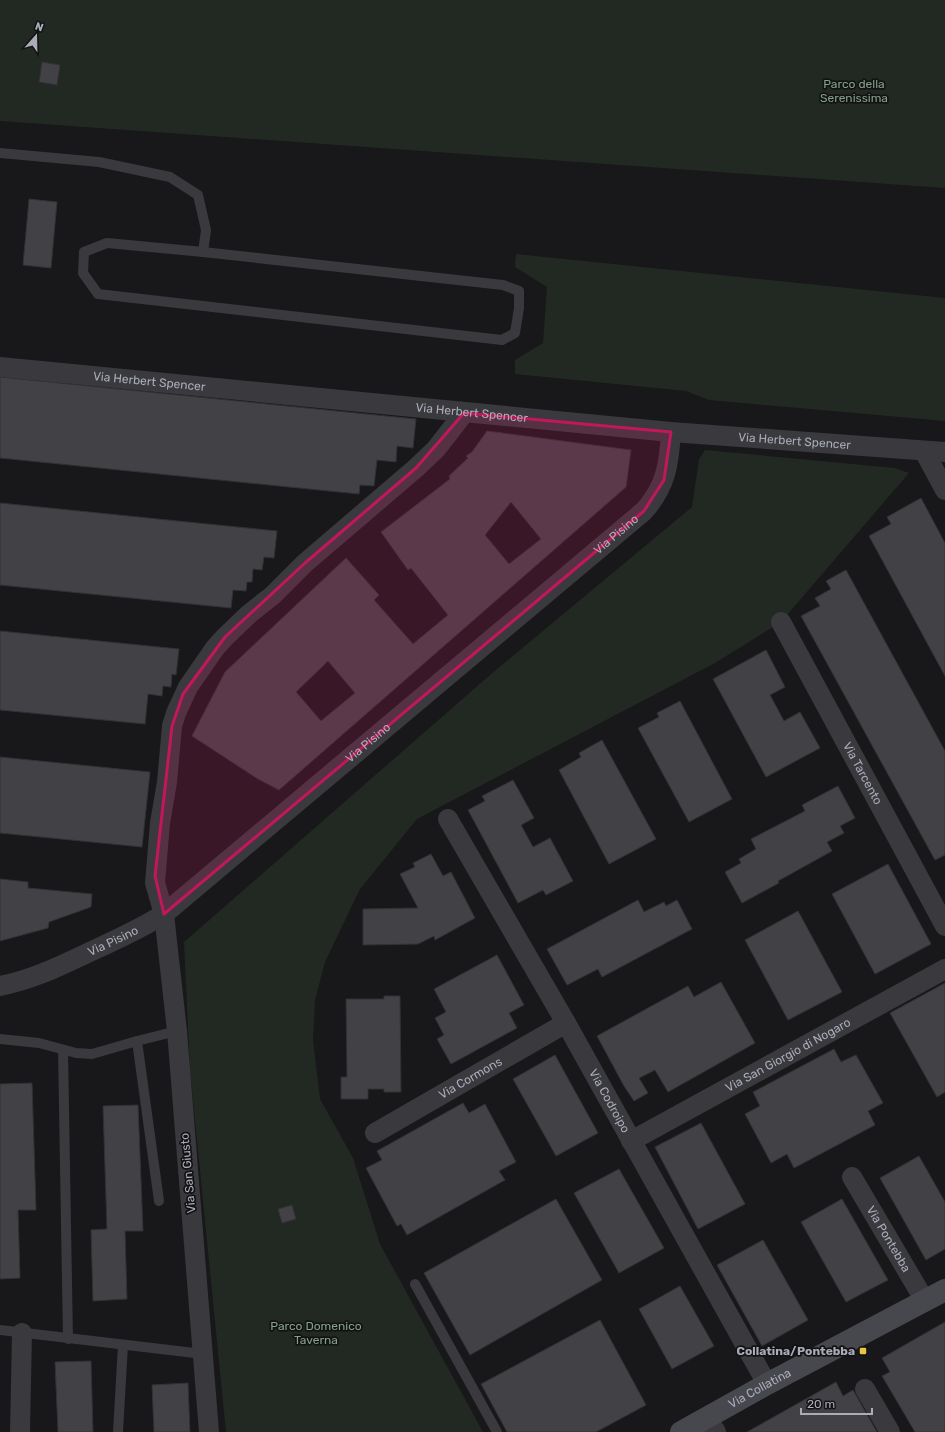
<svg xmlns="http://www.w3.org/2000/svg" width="945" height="1432" font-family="Rubik,sans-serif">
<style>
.green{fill:#222923}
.building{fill:#424246;stroke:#323135;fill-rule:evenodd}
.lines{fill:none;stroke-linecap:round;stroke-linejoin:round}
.lane{stroke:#39393e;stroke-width:10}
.street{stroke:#39393e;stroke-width:20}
.secondary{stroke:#47474e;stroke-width:22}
.marked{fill:#c2185b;fill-opacity:0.2;stroke:#c2185b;stroke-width:3;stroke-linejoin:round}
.poi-dot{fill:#e6c642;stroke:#131214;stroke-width:1.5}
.labels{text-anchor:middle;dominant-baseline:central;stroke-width:3.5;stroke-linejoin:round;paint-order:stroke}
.park-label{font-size:12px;fill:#83a289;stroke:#131214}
.street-label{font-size:12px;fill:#aaadb8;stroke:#131214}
.poi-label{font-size:12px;font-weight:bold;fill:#aaadb8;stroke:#131214;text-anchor:end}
</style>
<rect width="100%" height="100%" fill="#181719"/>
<g class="green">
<polygon points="0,0 945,0 945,188 0,121"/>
<polygon points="516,254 945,298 945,421 709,400 686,391 515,374 515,360 543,343 547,287 515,267"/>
<polygon points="705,450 895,468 909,473 781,622 715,663 417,819 360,889 325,962 315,1000 313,1040 320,1099 353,1158 380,1244 483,1432 226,1432 190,1070 184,942 490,675 692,507 699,459"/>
</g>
<g class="building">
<polygon points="42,62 60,65 57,85 39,82"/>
<polygon points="29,199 57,202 51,268 23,265"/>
<polygon points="0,377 416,419 413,448 397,446 396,462 377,460 374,486 360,485 359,494 0,458"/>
<path d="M 487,431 L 631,450 L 626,487 L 279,790 L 258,779 L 192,736 L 225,672 L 346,558 L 379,595 L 374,600 L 413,644 L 448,615 L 411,568 L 408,570 L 381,532 L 450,479 L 449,476 L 468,458 L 466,456 L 472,452 ZM 511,502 L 541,539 L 509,564 L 485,535 ZM 328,661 L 355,693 L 321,721 L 296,692 Z"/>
<polygon points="921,498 945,543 945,676 869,536 891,524 887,517"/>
<polygon points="0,503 277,531 274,558 264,557 262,570 253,569 252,582 247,582 246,591 233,590 231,608 0,585"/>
<polygon points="846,570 945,751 945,855 935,860 801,616 820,606 815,598 831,589 826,581"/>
<polygon points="0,631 179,649 176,675 172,674 171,687 163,686 162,696 148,694 145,724 0,710"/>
<polygon points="766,650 785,687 770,695 784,721 800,712 820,748 766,777 713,679"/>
<polygon points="680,701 732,799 689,822 638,728 659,717 657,713"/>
<polygon points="602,740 656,839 609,864 559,770 581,757 579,753"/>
<polygon points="0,757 150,772 142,847 0,833"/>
<polygon points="513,780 534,818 521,825 533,847 550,838 573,881 546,895 543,890 518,903 468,810 485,801 482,796"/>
<polygon points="838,786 855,818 840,826 844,833 827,842 832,851 778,881 779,883 742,903 725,872 741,863 739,859 756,849 751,839 805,811 802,805"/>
<polygon points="431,854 443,876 451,872 475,918 435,940 434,936 418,944 363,945 363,909 418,908 400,874 415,867 413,863"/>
<polygon points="888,864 931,944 875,974 832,894"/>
<polygon points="0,879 28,882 28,888 92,894 91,907 49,922 48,928 0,941"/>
<polygon points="638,900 644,912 664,902 666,906 677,900 692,929 602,977 598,969 567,985 547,949"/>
<polygon points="798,911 842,992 788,1020 745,940"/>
<polygon points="497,955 524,1005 509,1013 517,1028 451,1064 437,1039 444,1035 435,1018 446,1012 434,989"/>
<polygon points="721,982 755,1043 668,1092 655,1070 639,1078 648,1093 634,1101 624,1086 597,1036 688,986 694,997"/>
<polygon points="945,983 945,1092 937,1097 890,1013"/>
<polygon points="384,996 400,996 401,1092 384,1092 384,1089 368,1089 368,1099 341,1099 341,1077 347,1077 346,999 384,999"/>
<polygon points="834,1049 841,1062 856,1055 883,1103 868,1111 875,1125 794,1168 787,1154 771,1163 745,1114 760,1106 753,1092"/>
<polygon points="555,1055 598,1133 556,1156 513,1079"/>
<polygon points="32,1083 36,1210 18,1210 20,1278 0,1279 0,1084"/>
<polygon points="463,1103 469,1113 485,1104 516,1162 499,1171 505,1180 407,1235 401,1224 397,1226 366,1168 382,1160 377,1151"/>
<polygon points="138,1105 143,1231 125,1231 127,1299 93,1301 91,1230 107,1229 103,1106"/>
<polygon points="701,1123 745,1204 698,1229 655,1147"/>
<polygon points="919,1156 945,1202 945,1249 926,1260 880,1178"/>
<polygon points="619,1169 664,1248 619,1273 574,1193"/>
<polygon points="556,1199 602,1280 470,1355 424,1273"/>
<polygon points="842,1199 888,1280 846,1302 801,1222"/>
<polygon points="292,1205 296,1219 282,1223 278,1209"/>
<polygon points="763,1240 808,1320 762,1346 717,1265"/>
<polygon points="680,1286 714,1346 672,1369 639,1309"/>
<polygon points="600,1320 646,1405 596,1432 507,1432 481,1384"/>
<polygon points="945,1322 945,1432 915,1432 882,1376 890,1372 882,1358"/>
<polygon points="91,1361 93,1432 58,1432 55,1362"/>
<polygon points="836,1382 843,1396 853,1390 877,1432 747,1432"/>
<polygon points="188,1383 190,1432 154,1432 152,1385"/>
</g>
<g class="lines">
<g class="lane">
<polyline points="0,153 99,162 170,177 198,195 206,230 203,252"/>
<polygon points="107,243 203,252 503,285 519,291 519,308 515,333 502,340 98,294 83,273 84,252"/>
<polyline points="0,1039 39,1043 76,1053 92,1054 137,1041 177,1031"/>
<polyline points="137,1041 159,1201"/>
<polyline points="63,1050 68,1339"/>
<polyline points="415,1284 497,1432"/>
<polyline points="0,1330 203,1354"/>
<polyline points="118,1432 123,1345"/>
</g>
<g class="street">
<path id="s1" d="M 0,367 L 671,432 L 945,452"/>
<polyline points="924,451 945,490"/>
<path id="s2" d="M 781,622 L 945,926"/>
<path id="s3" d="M 448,819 L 566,1023 L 767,1384"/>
<path id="s4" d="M 0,986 C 35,979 62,965 94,950 C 118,939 142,928 164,914 L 644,511 C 666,486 669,465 671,432"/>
<path id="s5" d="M 375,1133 L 566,1023"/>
<path id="s6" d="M 631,1141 L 945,969"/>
<path id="s7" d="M 852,1177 L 925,1301"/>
<polyline points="865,1389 890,1432"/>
<polyline points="707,1418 716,1432"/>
<polyline points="20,1432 22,1333"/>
<polyline points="209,1432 177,1031 164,914 155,883 160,823 167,782 172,726 176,713 188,687 215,648 225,637 249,614 273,595 305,563 416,468 436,449 464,413"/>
</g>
<path class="secondary" id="s8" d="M 681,1432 L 767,1384 L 945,1290"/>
</g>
<path class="marked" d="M 464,413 L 671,432 L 664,480 L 644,511 L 164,914 L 155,876 L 172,726 L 183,694 L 225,637 L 305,563 L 416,468 Z"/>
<rect class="poi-dot" x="859" y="1347" width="8" height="8" rx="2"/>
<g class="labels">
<g class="park-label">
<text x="854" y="84">Parco della<tspan x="854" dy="14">Serenissima</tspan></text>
<text x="316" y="1326">Parco Domenico<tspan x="316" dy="14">Taverna</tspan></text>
</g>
<g class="street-label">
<text stroke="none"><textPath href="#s1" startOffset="150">Via Herbert Spencer</textPath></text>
<text stroke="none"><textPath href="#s1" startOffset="474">Via Herbert Spencer</textPath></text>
<text stroke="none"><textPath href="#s1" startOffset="798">Via Herbert Spencer</textPath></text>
<text stroke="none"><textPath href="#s4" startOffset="770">Via Pisino</textPath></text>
<text stroke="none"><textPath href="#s4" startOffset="446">Via Pisino</textPath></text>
<text stroke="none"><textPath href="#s2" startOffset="172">Via Tarcento</textPath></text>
<text stroke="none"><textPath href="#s4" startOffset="122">Via Pisino</textPath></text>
<text stroke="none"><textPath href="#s6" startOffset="179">Via San Giorgio di Nogaro</textPath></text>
<text stroke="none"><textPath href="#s5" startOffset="110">Via Cormons</textPath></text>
<text stroke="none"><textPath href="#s3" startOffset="325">Via Codroipo</textPath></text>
<text transform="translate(188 1173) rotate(-95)">Via San Giusto</text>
<text stroke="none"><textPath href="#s7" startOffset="72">Via Pontebba</textPath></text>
<text stroke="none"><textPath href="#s8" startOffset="90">Via Collatina</textPath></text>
</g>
<g class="poi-label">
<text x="855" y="1351">Collatina/Pontebba</text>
</g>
</g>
<g transform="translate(36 36) rotate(20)" stroke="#131214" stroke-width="3" paint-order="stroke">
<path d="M0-3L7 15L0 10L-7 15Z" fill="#aaadb8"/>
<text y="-6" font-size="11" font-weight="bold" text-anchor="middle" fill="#aaadb8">N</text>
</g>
<path d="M801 1408v6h71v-6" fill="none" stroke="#aaadb8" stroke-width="2"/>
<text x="807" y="1408" font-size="12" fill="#aaadb8" stroke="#131214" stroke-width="3" paint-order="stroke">20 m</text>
</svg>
